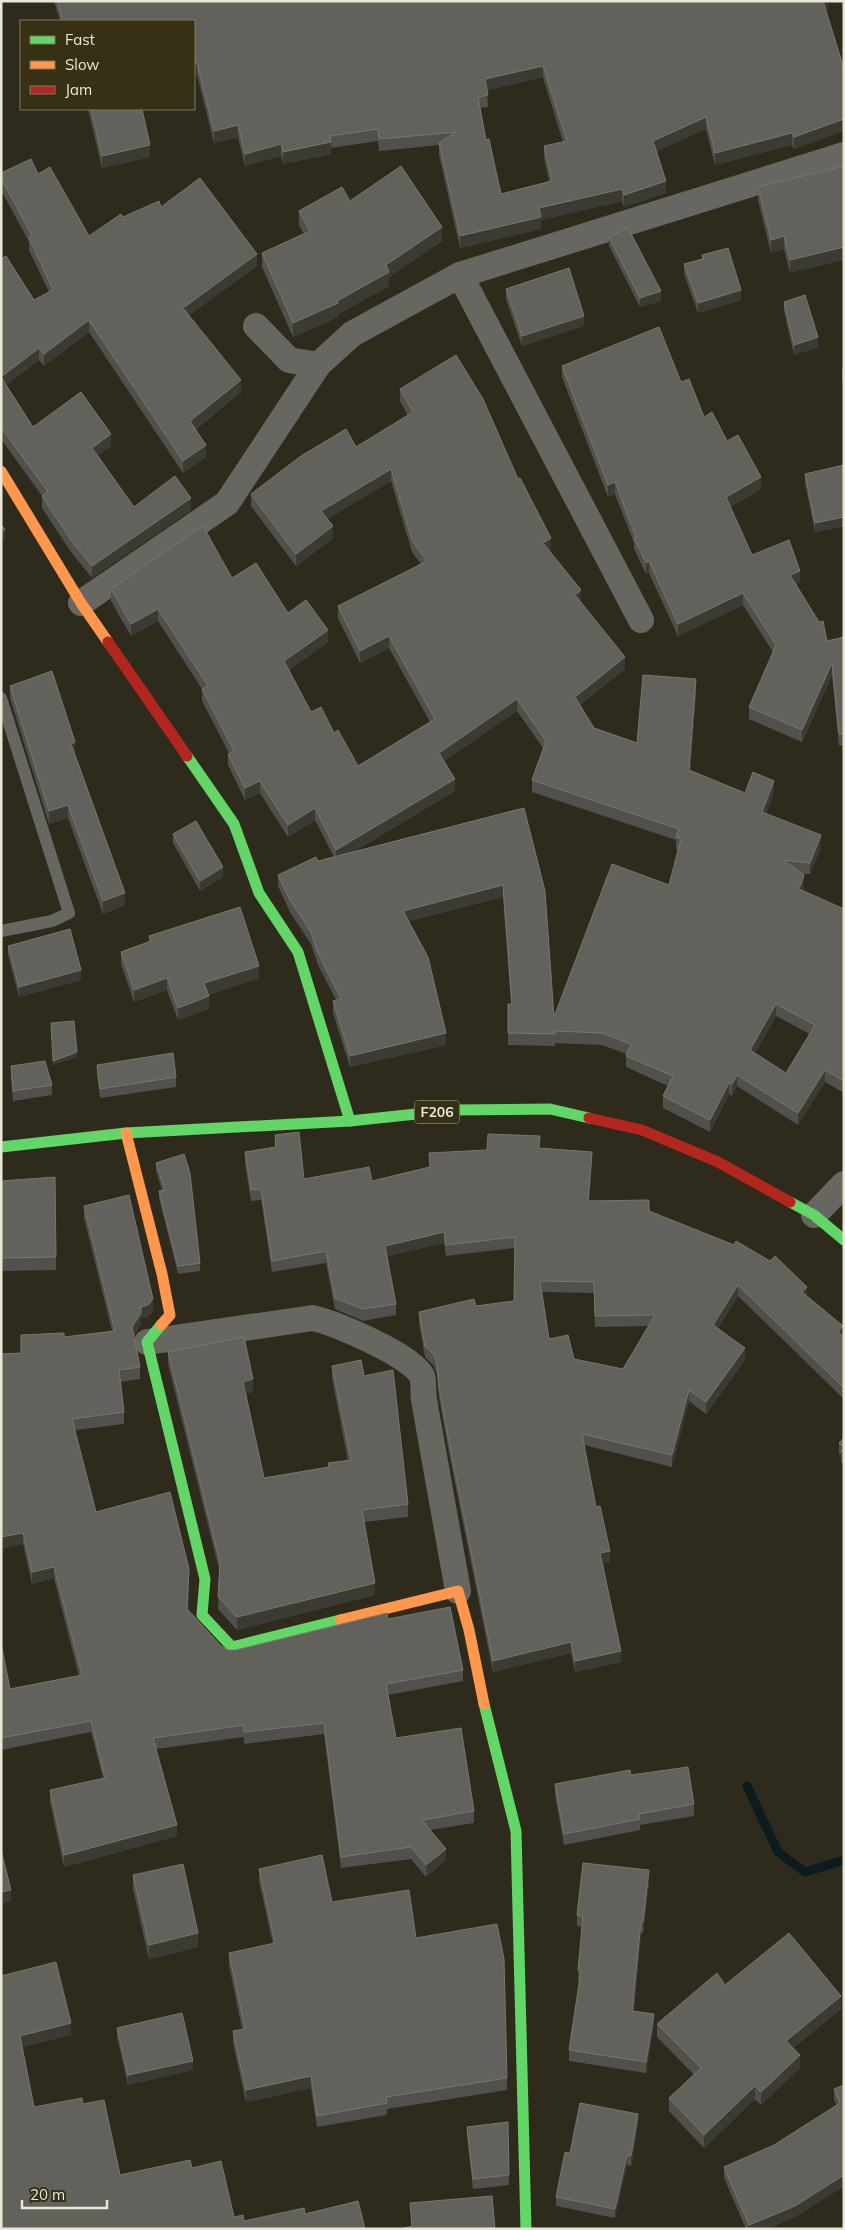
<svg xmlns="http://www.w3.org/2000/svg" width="845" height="2230" font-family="Mulish,sans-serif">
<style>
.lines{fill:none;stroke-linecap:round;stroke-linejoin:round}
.stream{stroke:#0c1b1d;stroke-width:9}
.lane{stroke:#686660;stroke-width:12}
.street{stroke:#686660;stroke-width:26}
.fast{stroke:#63d668;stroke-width:11}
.slow{stroke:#ff974d;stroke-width:11}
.jam{stroke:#b3261e;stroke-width:11}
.wall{fill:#52504c;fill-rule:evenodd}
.shaded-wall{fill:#3c3b33}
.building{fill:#62615b;stroke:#78766f;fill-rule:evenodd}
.labels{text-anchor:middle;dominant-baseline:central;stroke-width:4;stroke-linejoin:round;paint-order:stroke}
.shield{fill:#363015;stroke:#b5b09d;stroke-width:1}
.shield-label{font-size:14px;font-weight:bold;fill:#ebe7d7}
</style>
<rect width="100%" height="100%" fill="#2e2b1d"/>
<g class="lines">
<polyline class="stream" points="747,1786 778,1852 805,1872 844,1860"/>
<polyline class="lane" points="1,698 69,913 52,921 1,931"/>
<g class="street">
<polyline points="460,275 641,620"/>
<polyline points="256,326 289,360 318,365 352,334 460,275 844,155"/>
<polyline points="81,603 227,503 318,365"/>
<polyline points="814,1215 844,1184"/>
<path d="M 147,1342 L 313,1318 C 337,1324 411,1355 422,1376 C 424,1382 423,1393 424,1400 L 458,1591"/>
</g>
<g class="fast">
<polyline points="187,756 234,824 259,893 298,952 350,1121"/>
<polyline points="1,1147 126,1133 350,1121 454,1110 550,1109 589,1118"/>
<polyline points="790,1202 814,1215 844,1240"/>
<polyline points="161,1325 147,1342 205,1579 202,1615 232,1647 340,1620"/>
<polyline points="484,1704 516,1831 526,2229"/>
</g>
<g class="slow">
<polyline points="1,471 81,603 108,642"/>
<polyline points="126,1133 162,1274 170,1315 161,1325"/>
<polyline points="340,1620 458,1591 469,1630 484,1704"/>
</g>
<g class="jam">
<polyline points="108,642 187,756"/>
<polyline points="589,1118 642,1130 718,1162 790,1202"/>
</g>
</g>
<g class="wall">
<path d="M 54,1 L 828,1 L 828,10 L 826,11 L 794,149 L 792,145 L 715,165 L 706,129 L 657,151 L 666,193 L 624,207 L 622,201 L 541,220 L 541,229 L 460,248 L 439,155 L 439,145 L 379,151 L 378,141 L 331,148 L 331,154 L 283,164 L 281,156 L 245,166 L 238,137 L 214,143 L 197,75 L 194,21 L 60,21 ZM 543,77 L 563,142 L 544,146 L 544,158 L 549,181 L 501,194 L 486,140 L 480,108 L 488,107 L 487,90 Z"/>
<polygon points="88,109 142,109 150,157 102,168"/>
<polygon points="844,166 790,273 784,249 771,253 758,200 758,187"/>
<polygon points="1,173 38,174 89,236 123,217 161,207 257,266 189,315 241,392 196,429 206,457 183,473 89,332 44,366 39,360 6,385 33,427 111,446 98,455 134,507 191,510 92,578 71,552 42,508 42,496 1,439 1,259 34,300 49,292 29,250 29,242 1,190"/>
<polygon points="350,201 442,241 389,277 389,286 338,314 338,317 293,337 262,267 262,253 304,234 299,225 299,211"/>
<polygon points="609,237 661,301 640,307 609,246"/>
<polygon points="702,255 741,300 698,313 684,274 684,264 702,259"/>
<polygon points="506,289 584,326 522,346 506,299"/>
<polygon points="784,302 818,347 794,355 784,311"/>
<polygon points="562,366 681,382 704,417 727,441 761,489 730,507 752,555 800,582 796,584 827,641 844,637 844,745 839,746 832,675 802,742 749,719 749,707 773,652 743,605 678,636 649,573 646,574 634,549 634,543 615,494 608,497 562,377"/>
<polygon points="842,369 844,369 844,385 842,379"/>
<path d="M 400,389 L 518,479 L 551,550 L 549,551 L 581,602 L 625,669 L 580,705 L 594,728 L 637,743 L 696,691 L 690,771 L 745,793 L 774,792 L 766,814 L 821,847 L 810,874 L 802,874 L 804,887 L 803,891 L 844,909 L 844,1093 L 825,1082 L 798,1125 L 737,1086 L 732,1096 L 729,1094 L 710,1132 L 663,1108 L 663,1096 L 668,1086 L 626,1067 L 626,1056 L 627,1054 L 602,1045 L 555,1043 L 555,1046 L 508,1045 L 508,1004 L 511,1004 L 503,897 L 409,921 L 446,1045 L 350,1067 L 333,1013 L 333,1001 L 336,1000 L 318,965 L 311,944 L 290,912 L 278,886 L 278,875 L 318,861 L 334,857 L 315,820 L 288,837 L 260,793 L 245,800 L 228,765 L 228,754 L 229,753 L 202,701 L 202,689 L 158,621 L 131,636 L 111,601 L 111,589 L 232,578 L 288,613 L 328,642 L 289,670 L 311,712 L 334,733 L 358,766 L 430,722 L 389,648 L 360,663 L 338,618 L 338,606 L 421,564 L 412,552 L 391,481 L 327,519 L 333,538 L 296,566 L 251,506 L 251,494 L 356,447 L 408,416 L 400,401 ZM 517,711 L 543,748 L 532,780 L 532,792 L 676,840 L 676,849 L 678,850 L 669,885 L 554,1017 L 524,808 L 353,852 L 455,791 L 444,761 ZM 776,1016 L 810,1034 L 786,1073 L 755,1053 Z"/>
<polygon points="844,465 844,526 815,532 805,483 805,474"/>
<polygon points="10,686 75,755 125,905 103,914 68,818 49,824 10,698"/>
<polygon points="173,834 223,877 200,891 173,843"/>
<polygon points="149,936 259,978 208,995 209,1009 178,1020 167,990 134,1002 121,964 121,952 149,942"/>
<polygon points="8,946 81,980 19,997 8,955"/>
<polygon points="97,1065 176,1077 176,1087 100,1098 97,1075"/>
<polygon points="11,1066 52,1085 52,1095 13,1101 11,1076"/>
<path d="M 275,1135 L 304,1179 L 372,1181 L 430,1167 L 429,1153 L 540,1148 L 592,1163 L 589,1201 L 649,1211 L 807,1296 L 844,1337 L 844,1399 L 738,1296 L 718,1328 L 745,1360 L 706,1414 L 689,1401 L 672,1467 L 584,1445 L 596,1507 L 610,1562 L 603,1563 L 621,1662 L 575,1672 L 571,1653 L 493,1672 L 450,1458 L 439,1398 L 437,1375 L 434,1366 L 425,1357 L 419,1323 L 419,1312 L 476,1306 L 514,1301 L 515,1248 L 446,1256 L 444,1243 L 387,1256 L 396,1304 L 396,1315 L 363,1321 L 335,1309 L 326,1263 L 272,1272 L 261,1200 L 251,1201 L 245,1163 L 245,1152 L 275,1147 ZM 542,1292 L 594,1293 L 595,1327 L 649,1326 L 623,1369 L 574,1359 L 549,1339 Z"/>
<polygon points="156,1163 200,1263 200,1271 178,1274 159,1199 159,1191 162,1190 156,1171"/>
<polygon points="1,1181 56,1257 56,1270 1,1271"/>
<polygon points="84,1206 153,1311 148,1317 141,1318 141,1324 134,1336 140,1367 140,1379 120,1382 124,1412 124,1424 75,1430 96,1512 189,1580 188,1609 221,1646 228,1650 236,1650 388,1619 463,1670 463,1681 388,1695 396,1738 474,1811 474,1823 430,1830 446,1860 426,1877 411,1859 341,1868 324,1734 244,1744 244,1737 156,1749 177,1836 64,1867 50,1802 50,1790 103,1778 91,1732 1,1750 1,1643 10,1689 79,1676 54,1578 32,1584 23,1544 1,1549 1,1354 21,1353 21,1335 64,1337 112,1331 84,1218"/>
<polygon points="168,1352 253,1392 246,1393 264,1478 328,1467 328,1463 348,1461 332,1378 332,1366 364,1376 408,1504 408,1517 364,1522 375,1595 237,1630 218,1609 220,1573 168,1364"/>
<polygon points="844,1438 844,1465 841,1462 841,1455 839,1454 839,1443"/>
<polygon points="631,1775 694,1804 694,1816 640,1825 640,1830 564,1845 555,1795 555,1784"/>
<polygon points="259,1869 332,1902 416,1938 507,2078 507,2090 387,2109 387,2115 317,2127 311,2088 246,2102 233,2043 233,2031 242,2029 229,1965 229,1953 273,1944 259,1881"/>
<polygon points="133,1875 198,1947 149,1959 133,1889"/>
<polygon points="649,1882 643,1933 641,1933 634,2011 654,2025 646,2073 569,2061 569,2050 579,1982 578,1982 578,1970 582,1927 577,1926 577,1915"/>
<polygon points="725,1985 841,2009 793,2048 800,2068 761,2105 755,2099 704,2148 669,2111 669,2098 694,2075 657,2037 657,2024"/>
<polygon points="117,2028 193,2070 128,2085 117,2037"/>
<polygon points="844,2085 844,2186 795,2217 767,2229 746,2229 724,2178 724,2167 774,2145 837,2106 834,2100 834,2089"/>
<polygon points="508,2122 509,2185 473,2189 467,2136 467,2127"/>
<polygon points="638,2124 631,2166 627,2165 615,2218 556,2206 556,2197 570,2153"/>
</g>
<g class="shaded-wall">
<polygon points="823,1 828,1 828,10 823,13"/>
<polygon points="197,63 197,75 194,76 194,64"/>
<polygon points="543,66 543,77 485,91 485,79"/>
<polygon points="706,117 706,129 653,153 653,141"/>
<polygon points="844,119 844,131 794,149 794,137"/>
<polygon points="238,125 238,137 214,143 214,131"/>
<polygon points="792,133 792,145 715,165 715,153"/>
<polygon points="331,142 331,154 283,164 283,152"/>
<polygon points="281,144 281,156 245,166 245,154"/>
<polygon points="150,145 150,157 102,168 102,156"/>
<polygon points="666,181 666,193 624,207 624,195"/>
<polygon points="622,189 622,201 541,220 541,229 460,248 460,236 539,208"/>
<polygon points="442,227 442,241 389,277 389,286 338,314 338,317 293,337 293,323 337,301 386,265"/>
<polygon points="784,236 784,249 771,253 771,240"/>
<polygon points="844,247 844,260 790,273 790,260"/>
<polygon points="257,254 257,266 183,320 183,308"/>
<polygon points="741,290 741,300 698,313 698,303"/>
<polygon points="661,291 661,301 640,307 640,298"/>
<polygon points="584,316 584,326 522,346 522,336"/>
<polygon points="89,320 89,332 44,366 44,354"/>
<polygon points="818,337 818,347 794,355 794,345"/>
<polygon points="39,348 39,360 1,389 1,377"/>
<polygon points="241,380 241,392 190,433 190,421"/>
<polygon points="111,434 111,446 92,460 92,448"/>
<polygon points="206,445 206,457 183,473 183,461"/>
<polygon points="391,469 391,481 321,523 321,511"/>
<polygon points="761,477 761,489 726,509 726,497"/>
<polygon points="615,482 615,494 608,497 608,485"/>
<polygon points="191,498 191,510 92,578 92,566"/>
<polygon points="844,517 844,526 815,532 815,523"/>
<polygon points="333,526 333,538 296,566 296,554"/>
<polygon points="5,529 5,539 1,542 1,532"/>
<polygon points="551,538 551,550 543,554 543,543"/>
<polygon points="649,561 649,573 646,574 646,563"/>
<polygon points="800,571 800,582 790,586 790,575"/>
<polygon points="581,590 581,602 575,606 575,595"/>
<polygon points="743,593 743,605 678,636 678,624"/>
<polygon points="158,609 158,621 131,636 131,624"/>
<polygon points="328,630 328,642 284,673 284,661"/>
<polygon points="389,636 389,648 360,663 360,651"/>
<polygon points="625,657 625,669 575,709 575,697"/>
<polygon points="832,663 832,675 802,742 802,730"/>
<polygon points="696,679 696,691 689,782 689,770"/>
<polygon points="517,699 517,711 439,765 439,753"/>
<polygon points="75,742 75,755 71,744"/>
<polygon points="455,779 455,791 336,862 336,850"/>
<polygon points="260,781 260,793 245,800 245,788"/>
<polygon points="774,781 774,792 762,824 762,812"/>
<polygon points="68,805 68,818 49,824 49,811"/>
<polygon points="315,808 315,820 288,837 288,825"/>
<polygon points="821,835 821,847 810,874 810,863"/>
<polygon points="223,867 223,877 200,891 200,881"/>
<polygon points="804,875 804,887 799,901 799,889"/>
<polygon points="503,885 503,897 403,922 403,911"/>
<polygon points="125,893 125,905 103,914 103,901"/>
<polygon points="259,966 259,978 204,996 204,983"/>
<polygon points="81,970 81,980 19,997 19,987"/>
<polygon points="167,978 167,990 134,1002 134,990"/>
<polygon points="209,996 209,1009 178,1020 178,1008"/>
<polygon points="776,1004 776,1016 750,1062 750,1050"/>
<polygon points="446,1033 446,1045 350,1067 350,1056"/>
<polygon points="77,1052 77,1057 53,1065 53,1061"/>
<polygon points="825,1070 825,1082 798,1125 798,1113"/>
<polygon points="737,1075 737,1086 732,1096 732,1084"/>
<polygon points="729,1083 729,1094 710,1132 710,1120"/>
<polygon points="592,1152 592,1163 588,1212 588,1201"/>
<polygon points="444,1232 444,1243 385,1257 385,1246"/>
<polygon points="738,1285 738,1296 713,1336 713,1325"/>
<polygon points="807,1287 807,1299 802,1292"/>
<polygon points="153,1299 153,1311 148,1317 141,1318 141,1324 132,1339 132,1327 141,1307"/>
<polygon points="843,1326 843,1337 838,1332"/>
<polygon points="745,1348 745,1360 706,1414 706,1402"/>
<polygon points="253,1379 253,1392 243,1394 243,1382"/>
<polygon points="689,1390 689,1401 672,1467 672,1455"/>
<polygon points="23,1533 23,1544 1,1549 1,1537"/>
<polygon points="610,1551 610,1562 600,1564 600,1553"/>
<polygon points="54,1567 54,1578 32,1584 32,1572"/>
<polygon points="375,1583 375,1595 237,1630 237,1617"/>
<polygon points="571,1642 571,1653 493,1672 493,1661"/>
<polygon points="621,1651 621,1662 575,1672 575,1661"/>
<polygon points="177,1825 177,1836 64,1867 64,1855"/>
<polygon points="446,1849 446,1860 426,1877 426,1865"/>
<polygon points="649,1870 649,1882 643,1933 643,1922"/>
<polygon points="11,1890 11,1902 1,1904 1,1892"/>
<polygon points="641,1922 641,1933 632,2022 632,2011"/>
<polygon points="198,1933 198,1947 149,1959 149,1945"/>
<polygon points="841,1996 841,2009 786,2054 786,2041"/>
<polygon points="654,2014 654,2025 646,2073 646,2062"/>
<polygon points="71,2023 71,2035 20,2048 20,2036"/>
<polygon points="800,2055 800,2068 761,2105 761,2092"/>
<polygon points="193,2061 193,2070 128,2085 128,2075"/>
<polygon points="311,2076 311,2088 246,2102 246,2090"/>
<polygon points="755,2086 755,2099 704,2148 704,2135"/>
<polygon points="638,2114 638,2124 631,2166 631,2156"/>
<polygon points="627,2155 627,2165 615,2218 615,2209"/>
<polygon points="844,2175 844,2186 795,2217 767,2229 749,2229 749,2225"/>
</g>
<g class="building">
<path d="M 57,1 L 823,1 L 844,69 L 844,119 L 794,137 L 792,133 L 715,153 L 706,117 L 653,141 L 666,181 L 624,195 L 622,189 L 539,208 L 541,217 L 460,236 L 439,143 L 456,132 L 379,139 L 378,129 L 330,136 L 331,142 L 283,152 L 281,144 L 245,154 L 238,125 L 214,131 L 197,63 L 194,64 L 194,21 L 63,21 ZM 543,66 L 567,141 L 544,146 L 552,181 L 501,194 L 489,139 L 486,140 L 478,97 L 488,95 L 485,79 Z"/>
<polygon points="91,109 142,109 150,145 102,156"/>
<polygon points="31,159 38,174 50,167 89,236 121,214 123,217 159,201 161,207 200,178 257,254 183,308 241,380 190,421 206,445 183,461 89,320 44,354 39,348 1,377 1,259 6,256 34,300 53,290 29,238 32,236 1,178 1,173"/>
<polygon points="401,166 442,227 386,265 389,272 337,301 338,303 293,323 262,253 310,231 299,211 342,187 350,201"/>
<polygon points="844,166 844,247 790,260 784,236 771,240 758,187"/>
<polygon points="628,228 661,291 640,298 609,237"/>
<polygon points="728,248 741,290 698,303 684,264 703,259 702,255"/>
<polygon points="569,268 584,316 522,336 506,289"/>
<polygon points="805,295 818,337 794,345 784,302"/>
<polygon points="659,327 681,382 689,379 704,417 712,412 727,441 738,435 761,477 726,497 752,555 789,540 800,571 790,575 819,622 823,621 827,641 844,637 844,734 839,734 832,663 802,730 749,707 776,645 743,593 678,624 649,561 646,563 634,538 636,537 615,482 608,485 562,366"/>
<path d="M 456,355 L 483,399 L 518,479 L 520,478 L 551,538 L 543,543 L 581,590 L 575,595 L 625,657 L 575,697 L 594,728 L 637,743 L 643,675 L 696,679 L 689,770 L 745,793 L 753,772 L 774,781 L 762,812 L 821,835 L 810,863 L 783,860 L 804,875 L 799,889 L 844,909 L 844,1081 L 825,1070 L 798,1113 L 737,1075 L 732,1084 L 729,1083 L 710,1120 L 663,1096 L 673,1076 L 626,1056 L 631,1044 L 602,1033 L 555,1031 L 555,1034 L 508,1033 L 508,1004 L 512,1004 L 503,885 L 403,911 L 428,957 L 446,1033 L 350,1056 L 333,1001 L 341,999 L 318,953 L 311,932 L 290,900 L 278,875 L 316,857 L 318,861 L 524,808 L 545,891 L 554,1017 L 612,864 L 669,885 L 681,839 L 676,837 L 679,829 L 532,780 L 546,741 L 517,699 L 439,753 L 455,779 L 336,850 L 315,808 L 288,825 L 260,781 L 245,788 L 228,754 L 234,751 L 202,689 L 208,686 L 158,609 L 131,624 L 111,589 L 203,526 L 232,578 L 256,563 L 288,613 L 306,600 L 328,630 L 284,661 L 311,712 L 321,707 L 334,733 L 338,730 L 358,766 L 435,719 L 389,636 L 360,651 L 338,606 L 427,561 L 412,540 L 391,469 L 321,511 L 333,526 L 296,554 L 251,494 L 301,456 L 346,429 L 356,447 L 413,412 L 400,389 ZM 776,1004 L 815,1025 L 786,1073 L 750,1050 Z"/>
<polygon points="1,377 33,427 81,392 111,434 92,448 134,507 175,476 191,498 92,566 71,540 42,496 48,492 1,427"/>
<polygon points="844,465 844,517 815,523 805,474"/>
<polygon points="1,525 5,529 1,532"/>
<polygon points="52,671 75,742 71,744 125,893 103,901 68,805 49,811 10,686"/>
<polygon points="196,821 223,867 200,881 173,834"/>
<polygon points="240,907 259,966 204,983 209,996 178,1008 167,978 134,990 121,952 151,941 149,936"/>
<polygon points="70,929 81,970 19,987 8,946"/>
<polygon points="74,1021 77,1052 53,1061 51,1023"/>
<polygon points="173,1053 176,1077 100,1089 97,1065"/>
<polygon points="45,1061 52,1085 13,1091 11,1066"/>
<path d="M 299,1132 L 304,1179 L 369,1167 L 372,1181 L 430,1167 L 429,1153 L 487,1150 L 488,1134 L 540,1136 L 539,1148 L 592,1152 L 588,1201 L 649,1200 L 649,1211 L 734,1245 L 736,1241 L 770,1261 L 775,1256 L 807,1287 L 802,1292 L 843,1326 L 838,1332 L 844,1337 L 844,1388 L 738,1285 L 713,1325 L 745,1348 L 706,1402 L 689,1390 L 672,1455 L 582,1434 L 596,1507 L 600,1506 L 610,1551 L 600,1553 L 621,1651 L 575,1661 L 571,1642 L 493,1661 L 450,1447 L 439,1387 L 437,1364 L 434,1355 L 425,1346 L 419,1312 L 474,1299 L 476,1306 L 514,1301 L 515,1237 L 446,1245 L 444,1232 L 385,1246 L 396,1304 L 363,1309 L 335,1298 L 326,1251 L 272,1261 L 261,1189 L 251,1190 L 245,1152 L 276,1147 L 275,1135 ZM 540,1281 L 594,1282 L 595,1316 L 655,1315 L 623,1369 L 574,1359 L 568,1335 L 549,1339 Z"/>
<polygon points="184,1154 190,1173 200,1263 178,1266 159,1191 165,1190 156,1163"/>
<polygon points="55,1177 56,1257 1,1258 1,1181"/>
<polygon points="129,1195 153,1299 148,1305 141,1307 141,1313 132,1327 140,1367 119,1370 124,1412 72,1419 96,1512 170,1492 189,1569 187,1609 221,1646 228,1650 236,1650 387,1613 388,1619 450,1607 463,1670 386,1684 396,1738 461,1728 474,1811 422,1820 446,1849 426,1865 411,1847 341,1857 324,1723 244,1732 244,1725 153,1738 177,1825 64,1855 50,1790 105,1778 91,1721 1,1738 1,1643 10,1689 82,1675 54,1567 32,1572 23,1533 1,1537 1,1354 21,1353 21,1335 64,1333 64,1337 115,1331 84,1206"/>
<polygon points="244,1337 253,1379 243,1382 264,1478 329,1467 328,1463 351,1460 332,1366 361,1360 364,1376 393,1370 408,1504 362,1510 375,1583 237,1617 218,1597 220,1563 168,1352"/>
<polygon points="844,1438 844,1447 839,1443"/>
<polygon points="844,1448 844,1454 841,1451"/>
<polygon points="688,1767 694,1804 639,1814 640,1819 564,1834 555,1784 630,1770 631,1775"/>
<polygon points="1,1850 11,1890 1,1892"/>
<polygon points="322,1855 332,1902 409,1890 416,1938 497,1924 504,1959 507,2078 386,2097 387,2103 317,2116 311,2076 246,2090 233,2031 245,2029 229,1953 275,1943 259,1869"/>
<polygon points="583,1863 649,1870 643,1922 641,1922 632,2011 654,2014 646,2062 569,2050 581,1971 578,1970 583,1916 577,1915"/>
<polygon points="183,1864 198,1933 149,1945 133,1875"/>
<polygon points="789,1933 841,1996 786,2041 800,2055 761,2092 755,2086 704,2135 669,2098 701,2068 657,2024 717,1973 725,1985"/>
<polygon points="56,1962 71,2023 20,2036 34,2107 82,2098 83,2104 104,2100 120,2175 190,2160 192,2168 221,2161 234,2217 243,2215 244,2221 304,2208 305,2214 358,2201 365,2229 1,2229 1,1976"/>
<polygon points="182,2013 193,2061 128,2075 117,2028"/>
<polygon points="844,2085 844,2175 795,2206 749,2225 724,2167 774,2145 840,2103 834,2089"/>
<polygon points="580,2103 638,2114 631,2156 627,2155 615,2209 556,2197 565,2152 570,2153"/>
<polygon points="508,2122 509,2175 473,2179 467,2127"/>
<polygon points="492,2196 495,2229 400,2229 412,2226 410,2203"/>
</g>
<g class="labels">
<rect class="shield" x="414.5" y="1100.5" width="45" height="23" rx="4"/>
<g class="shield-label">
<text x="437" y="1112">F206</text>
</g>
</g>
<rect width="845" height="2230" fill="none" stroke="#ebe7d7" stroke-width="5"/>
<rect x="20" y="20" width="175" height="90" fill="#363015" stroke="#7e7963"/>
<rect x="30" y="36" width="25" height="8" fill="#63d668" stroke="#7e7963"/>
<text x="65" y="45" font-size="15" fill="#ebe7d7">Fast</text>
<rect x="30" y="61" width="25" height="8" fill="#ff974d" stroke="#7e7963"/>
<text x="65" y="70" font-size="15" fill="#ebe7d7">Slow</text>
<rect x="30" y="86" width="25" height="8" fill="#b3261e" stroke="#7e7963"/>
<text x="65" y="95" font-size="15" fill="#ebe7d7">Jam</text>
<path d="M22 2200v8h85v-8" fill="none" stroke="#ebe7d7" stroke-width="2.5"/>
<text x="30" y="2200" font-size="15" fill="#ebe7d7" stroke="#363015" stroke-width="4" paint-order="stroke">20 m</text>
</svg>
